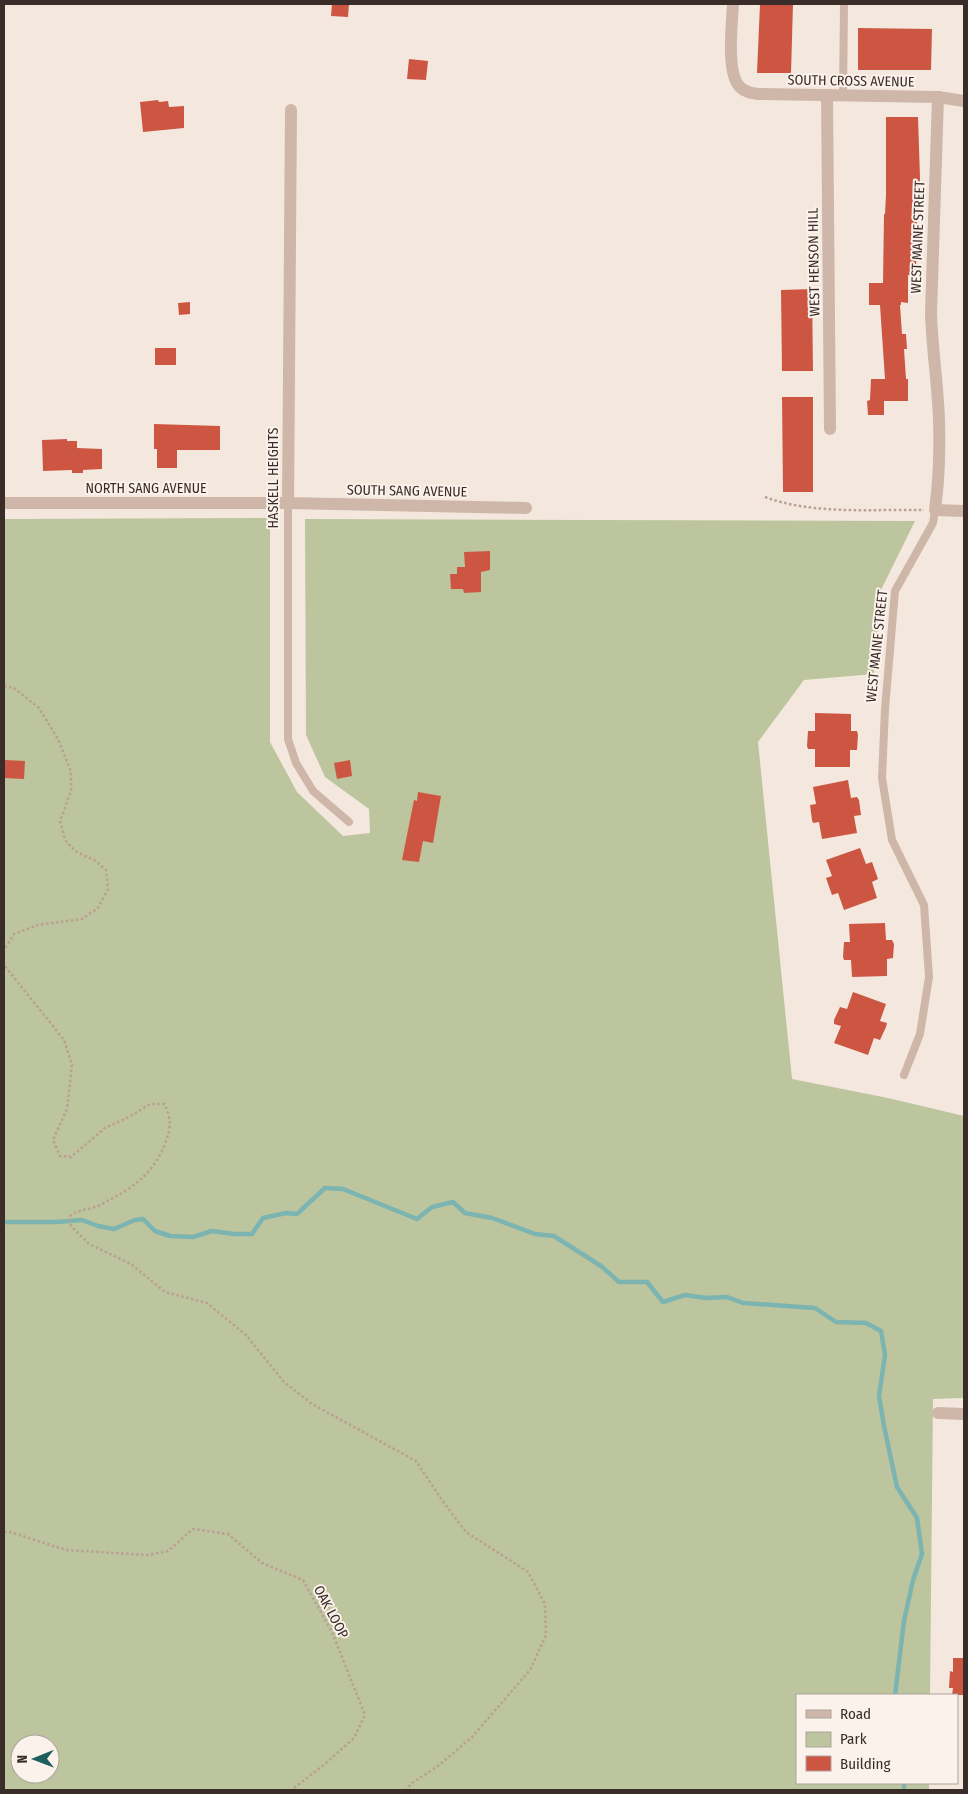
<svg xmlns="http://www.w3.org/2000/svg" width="968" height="1794" font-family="'Fira Sans Condensed',sans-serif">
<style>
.green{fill:#bcc59d;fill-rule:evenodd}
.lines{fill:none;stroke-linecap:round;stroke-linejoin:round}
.stream{stroke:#7bb4b0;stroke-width:4.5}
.building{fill:#cd5643}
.path{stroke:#ba9f93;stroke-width:2.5;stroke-dasharray:2.5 2.5;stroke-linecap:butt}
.service{stroke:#ceb6a9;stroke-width:8}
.minor{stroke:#ceb6a9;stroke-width:12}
.labels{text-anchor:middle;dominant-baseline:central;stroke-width:4;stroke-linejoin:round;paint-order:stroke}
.street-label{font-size:14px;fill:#3a2d29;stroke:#fbf2eb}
</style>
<rect width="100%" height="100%" fill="#f4e8de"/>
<path class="green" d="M 270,518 L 270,742 L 297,792 L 343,836 L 370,833 L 369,809 L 325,777 L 306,735 L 305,519 L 915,521 L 880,592 L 874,674 L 804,680 L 758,742 L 792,1079 L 888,1098 L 964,1116 L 964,1398 L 933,1399 L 930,1695 L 797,1695 L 797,1783 L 929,1783 L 929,1790 L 4,1790 L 4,519 ZM 20,1744 L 50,1744 L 50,1774 L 20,1774 Z"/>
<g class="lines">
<g class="stream">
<polyline points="4,1222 57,1222 82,1220 98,1226 114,1229 135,1220 143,1219 155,1231 170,1236 193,1237 212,1231 234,1234 252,1234 263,1218 286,1213 297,1214 325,1188 343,1189 417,1219 432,1207 453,1202 465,1213 492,1218 535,1234 554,1236 601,1266 619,1282 647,1282 663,1302 685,1295 706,1298 727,1297 743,1303 815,1308 836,1322 866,1323 881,1331 885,1355 879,1396 884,1426 897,1487 917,1518 922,1554 913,1580 904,1621 895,1695"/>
<polyline points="904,1783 904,1790"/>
</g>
</g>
<g class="building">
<polygon points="332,4 349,4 348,17 331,16"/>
<polygon points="760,4 793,4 791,73 757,73"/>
<polygon points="858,28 932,29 931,70 858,70"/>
<polygon points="409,59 428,61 426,80 407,79"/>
<polygon points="158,100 159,102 168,101 169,107 184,106 184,128 143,132 140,102"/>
<polygon points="886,117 918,117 920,178 918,210 917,210 916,275 908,275 908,303 901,302 901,305 900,305 902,334 906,334 907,349 904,349 906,379 908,379 908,401 884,401 884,415 868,415 867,401 870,400 871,379 885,379 880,305 869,305 869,283 883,283 884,214 885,214 886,195"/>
<polygon points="812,289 813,371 782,371 781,290"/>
<polygon points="190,302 190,314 179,315 178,303"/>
<rect x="155" y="348" width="21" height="17"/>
<polygon points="782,397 813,397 813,492 783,492"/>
<polygon points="154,424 220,426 220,450 177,450 177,468 157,468 157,449 154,449"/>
<polygon points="67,439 67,441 77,441 77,448 102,449 102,469 83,470 83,473 72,473 72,470 43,471 42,440"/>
<polygon points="490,551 490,570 481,572 481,592 464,593 463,589 451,589 450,574 457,574 457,567 465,567 464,552"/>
<polygon points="815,713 851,714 851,731 857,731 858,735 857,750 850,750 850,767 815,767 815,749 808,749 807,746 808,731 815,731"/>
<polygon points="4,760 25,761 24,779 4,778"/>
<polygon points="350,760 352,776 337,779 334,763"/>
<polygon points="848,780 851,798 857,797 859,800 861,815 854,816 857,833 822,839 819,822 813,823 812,820 810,805 816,804 813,787"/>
<polygon points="418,792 441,796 433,843 423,841 419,862 402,860 414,800 417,801"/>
<polygon points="860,848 866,864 872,862 877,876 878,879 872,882 877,898 844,910 838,893 832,895 826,878 832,876 826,860"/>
<polygon points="885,923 886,940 892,940 894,944 893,958 887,959 887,976 852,977 851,960 844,960 843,957 844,942 850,942 849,924"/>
<polygon points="853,992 886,1004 880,1021 887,1023 886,1027 880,1040 874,1038 868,1055 834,1043 841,1026 834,1024 834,1020 840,1007 847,1009"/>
<polygon points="953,1658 964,1658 964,1695 952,1695 953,1688 949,1688 950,1671 953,1672"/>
</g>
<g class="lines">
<g class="path">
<path d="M 765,497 C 813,515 873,509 924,510"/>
<polyline points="4,686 14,688 39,708 58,739 71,772 71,791 60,821 65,840 75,851 96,861 106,870 108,889 98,908 82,919 38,925 14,934 4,950"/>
<path d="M 4,962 L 4,965 L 64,1040 L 72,1065 L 67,1109 L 53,1140 L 60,1156 L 71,1157 L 105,1128 L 129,1117 L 150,1104 L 164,1104 C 172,1119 171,1127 165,1144 C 155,1170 136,1186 113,1198 C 107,1201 101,1205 95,1207 C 86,1210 78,1210 70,1216 L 71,1226 L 89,1244 L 131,1264 L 165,1292 L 207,1303 L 246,1335 L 284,1382 L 312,1404 L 416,1461 L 444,1503 L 466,1532 L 528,1572 L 545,1604 L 546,1635 L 530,1670 L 472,1737 L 438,1766 L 412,1783 L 406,1790"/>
<polyline points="4,1532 10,1532 66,1550 147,1555 168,1551 193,1529 228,1534 262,1563 303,1580 332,1632 365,1715 354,1738 325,1764 291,1790"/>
</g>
<g class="service">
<polyline points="843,96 844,4"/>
<polyline points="288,503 288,739 296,763 313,791 349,822"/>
<polyline points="904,1075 920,1034 929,977 924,905 892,840 882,778 885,709 895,591 933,523 935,510"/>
</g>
<g class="minor">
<path d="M 733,4 C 732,23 726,74 740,87 C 745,92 751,93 758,94 L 938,97 L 964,101"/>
<polyline points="827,95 830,429"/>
<path d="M 938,97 L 931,313 C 932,349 938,385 939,421 C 940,451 939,480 935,510 L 964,511"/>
<polyline points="4,503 288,503 526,508"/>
<polyline points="288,503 291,110"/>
<polyline points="938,1413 964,1414"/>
</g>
</g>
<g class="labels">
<g class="street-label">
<text transform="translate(851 81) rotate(1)">SOUTH CROSS AVENUE</text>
<text transform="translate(918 237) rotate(-88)">WEST MAINE STREET</text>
<text transform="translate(814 262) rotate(-91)">WEST HENSON HILL</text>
<text transform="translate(273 478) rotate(-90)">HASKELL HEIGHTS</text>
<text x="146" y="488">NORTH SANG AVENUE</text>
<text transform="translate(407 491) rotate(1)">SOUTH SANG AVENUE</text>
<text transform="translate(877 646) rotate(-84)">WEST MAINE STREET</text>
<text transform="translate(331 1612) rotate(62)">OAK LOOP</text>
</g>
</g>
<rect width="968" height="1794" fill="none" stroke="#3a2d29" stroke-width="10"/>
<rect x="796" y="1694" width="162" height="90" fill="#fbf2eb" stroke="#aea39d"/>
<rect x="806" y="1710" width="25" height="8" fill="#ceb6a9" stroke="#aea39d"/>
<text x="840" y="1719" font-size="15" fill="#3a2d29">Road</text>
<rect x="806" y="1732" width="25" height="15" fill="#bcc59d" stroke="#aea39d"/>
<text x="840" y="1744" font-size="15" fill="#3a2d29">Park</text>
<rect x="806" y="1756" width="25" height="15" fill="#cd5643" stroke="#aea39d"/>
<text x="840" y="1769" font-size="15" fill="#3a2d29">Building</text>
<g transform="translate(35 1759) rotate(269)"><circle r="24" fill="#fbf2eb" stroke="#aea39d"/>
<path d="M0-4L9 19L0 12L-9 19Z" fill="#1c5f5c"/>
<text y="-8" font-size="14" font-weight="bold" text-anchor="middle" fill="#3a2d29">N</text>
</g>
</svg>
